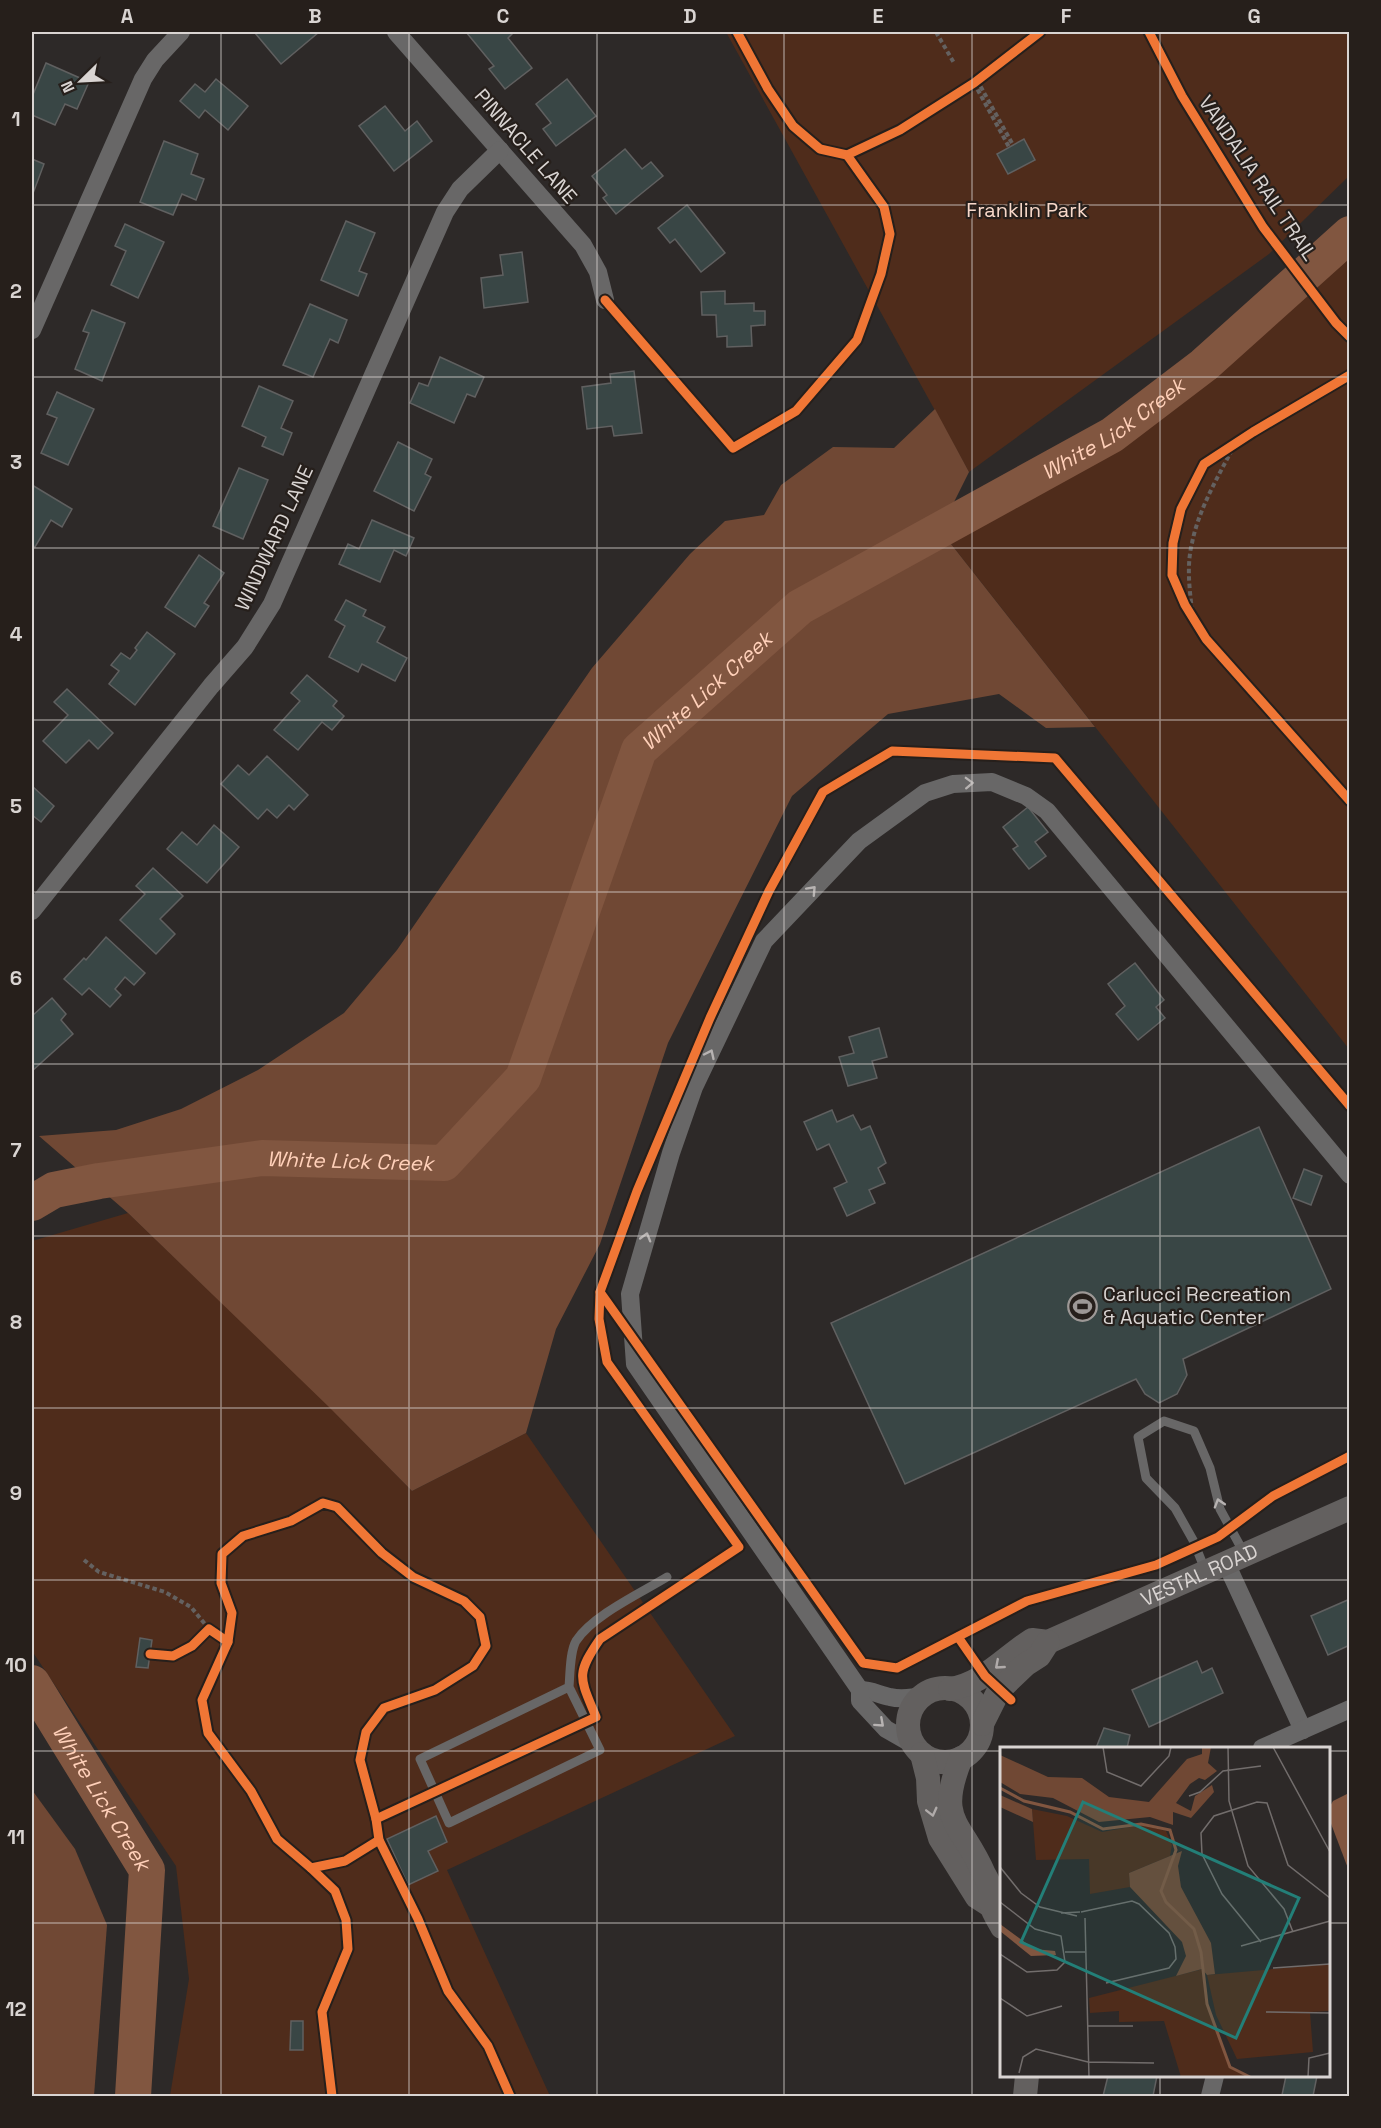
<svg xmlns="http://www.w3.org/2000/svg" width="1381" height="2128" font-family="'Space Grotesk',sans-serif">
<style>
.green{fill:#4f2c1b}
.forest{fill:#704834}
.water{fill:#815640}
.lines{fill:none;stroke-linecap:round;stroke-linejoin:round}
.river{stroke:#815640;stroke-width:36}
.building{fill:#394645;stroke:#606060;stroke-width:1.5}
.path{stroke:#646160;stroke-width:4;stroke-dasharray:4.5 3;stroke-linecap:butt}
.lane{stroke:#686767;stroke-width:9}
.street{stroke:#686767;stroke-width:18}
.secondary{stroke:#63605f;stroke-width:24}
.cycleway-casing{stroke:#261f1b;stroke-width:13}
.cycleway{stroke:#f07635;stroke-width:9}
.oneway{stroke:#b7b3b2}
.oneway2{stroke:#b0abaa}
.grid{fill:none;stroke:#d9d4d2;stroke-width:1.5;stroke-opacity:0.55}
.labels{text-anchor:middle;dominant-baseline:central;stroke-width:4.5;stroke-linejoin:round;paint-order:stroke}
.street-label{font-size:20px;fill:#d9d4d2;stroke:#261f1b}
.park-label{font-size:20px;fill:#f8d8c9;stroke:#261f1b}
.poi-label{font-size:20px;fill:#d9d4d2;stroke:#261f1b;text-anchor:start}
.water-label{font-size:21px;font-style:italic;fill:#ffd0b9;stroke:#261f1b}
.inset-river{fill:none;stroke:#815640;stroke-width:3}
.inset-road{fill:none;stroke:#726d6c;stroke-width:1.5}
.view{fill:#237f78;fill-opacity:0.15;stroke:#237f78;stroke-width:3}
.inset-edge{fill:none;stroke:#d9d4d2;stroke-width:3}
.neatline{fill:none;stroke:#d9d4d2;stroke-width:2}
.grid-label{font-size:20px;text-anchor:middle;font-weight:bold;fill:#d9d4d2}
</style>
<rect width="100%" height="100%" fill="#2d2928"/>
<g class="green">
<polygon points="726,32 1349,32 1349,176 1269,254 969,472"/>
<polygon points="1349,234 1349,1049 940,530 1112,435 1204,365"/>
<polygon points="128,1213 314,1391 412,1491 526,1433 735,1736 447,1870 550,2096 170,2096 189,1979 176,1866 32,1651 32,1241"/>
</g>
<g class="forest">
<polygon points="935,409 969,472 940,530 1095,727 1046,728 999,694 888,714 792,796 668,1043 600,1244 556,1329 526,1433 412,1491 329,1407 128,1213 39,1136 116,1130 181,1109 258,1070 344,1013 397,950 592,668 690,554 725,521 764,515 781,485 833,447 894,448"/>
<polygon points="32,1790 75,1849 107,1925 94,2096 32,2096"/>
</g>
<polygon class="water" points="1349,1793 1349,1871 1330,1821 1329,1808 1333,1801"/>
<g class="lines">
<g class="river">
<path id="s1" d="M 32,1203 L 54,1190 L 99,1181 L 262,1158 L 444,1163 L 523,1078 L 639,750 L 800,607 L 1112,435 L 1204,365 L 1350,234"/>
<path id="s2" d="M 32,1683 L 147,1870 L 133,2096"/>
</g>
</g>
<g class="building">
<polygon points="258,32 319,32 281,64 255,33"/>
<polygon points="466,32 514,32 508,38 532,68 505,89 489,69 494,66"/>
<polygon points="46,63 89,82 77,109 65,104 55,125 32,115 32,97"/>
<polygon points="216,79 248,106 228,130 205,110 199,118 180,101 195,84 205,92"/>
<polygon points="567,79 596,116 556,146 543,129 551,123 536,104"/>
<polygon points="385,106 405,131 417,121 432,141 394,171 359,126"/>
<polygon points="1024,139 1035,160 1008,174 997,154"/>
<polygon points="164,141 198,154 191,174 204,179 196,200 182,194 173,215 140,202"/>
<polygon points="625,149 642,169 651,162 663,176 616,214 603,198 607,195 592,176"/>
<polygon points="32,159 44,164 32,196"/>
<polygon points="687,205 725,253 701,272 675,239 670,243 658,228"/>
<polygon points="346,221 375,233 359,271 367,274 358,296 321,280"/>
<polygon points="125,224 164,242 138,298 111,285 126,251 115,246"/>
<polygon points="522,252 528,302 484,308 481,278 503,275 500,255"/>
<polygon points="725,291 725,304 754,303 754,311 765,311 765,325 751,326 752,346 727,347 727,336 717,337 716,315 702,315 701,292"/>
<polygon points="310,304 347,320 338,343 330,339 313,377 283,365"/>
<polygon points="92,310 125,323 102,381 75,369 89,333 83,331"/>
<polygon points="440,357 484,377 475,397 467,394 454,423 410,403 419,383 428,386"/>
<polygon points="634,371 642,433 614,436 612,426 587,429 582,387 611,383 610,374"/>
<polygon points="259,386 293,401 281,428 292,433 283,455 262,446 266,437 242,426"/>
<polygon points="57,392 94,409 68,465 41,453 57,418 47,414"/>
<polygon points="398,442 432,459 425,474 431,477 414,511 374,491"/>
<polygon points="239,468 268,480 243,539 213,526"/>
<polygon points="32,485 72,509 62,527 51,520 35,547 32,545"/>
<polygon points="372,520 414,538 406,556 394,550 380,582 339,564 348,544 359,549"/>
<polygon points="199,555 224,573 204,603 209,606 195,627 165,607"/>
<polygon points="346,600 366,610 363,616 385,627 377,642 407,658 395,681 362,664 358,672 329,657 345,626 335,620"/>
<polygon points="147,632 175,654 135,705 109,684 119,671 111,665 121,653 130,659 137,650 135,648"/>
<polygon points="307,675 337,701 333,706 344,716 332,730 322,722 298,750 274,730 300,701 291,693"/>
<polygon points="67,689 113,733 98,749 89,740 66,763 43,741 68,715 54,702"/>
<polygon points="267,756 308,795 294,810 289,805 277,818 267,809 258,819 221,784 238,765 249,775"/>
<polygon points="32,786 54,806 41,822 32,815"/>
<polygon points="1028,807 1048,832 1035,842 1046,856 1029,869 1013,849 1018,846 1003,827"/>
<polygon points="214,825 239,847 207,883 167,849 182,832 197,845"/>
<polygon points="153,868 183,896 160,919 175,934 156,954 120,920 145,894 136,886"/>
<polygon points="106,937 145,973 134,985 125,977 115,989 121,995 110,1007 89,988 82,995 64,979 84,958 86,960"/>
<polygon points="1135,963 1164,1000 1156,1007 1165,1018 1138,1040 1116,1014 1125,1006 1108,984"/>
<polygon points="52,998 66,1014 61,1020 73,1034 32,1071 32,1016"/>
<polygon points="879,1028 887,1057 872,1061 877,1078 848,1086 839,1057 854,1053 849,1037"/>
<polygon points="832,1110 837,1122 853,1115 861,1130 870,1126 886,1163 878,1168 885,1183 869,1190 875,1203 847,1216 834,1188 847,1182 829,1144 817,1150 804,1122"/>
<polygon points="1259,1127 1331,1289 1183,1359 1187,1375 1177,1394 1159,1403 1145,1394 1136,1379 905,1484 831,1323"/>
<polygon points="1304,1169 1322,1176 1311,1205 1293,1198"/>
<polygon points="1350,1599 1350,1645 1328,1655 1311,1616"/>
<polygon points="140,1638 152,1640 148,1668 136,1667"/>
<polygon points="1197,1661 1202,1673 1212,1668 1223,1693 1149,1727 1132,1690"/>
<polygon points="1104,1728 1130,1735 1127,1748 1096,1748"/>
<polygon points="436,1816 447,1842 428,1851 438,1871 408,1885 387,1839"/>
<polygon points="291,2021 303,2021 303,2050 290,2050"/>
<polygon points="1108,2076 1157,2076 1153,2096 1103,2096"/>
<polygon points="1286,2076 1317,2076 1313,2096 1282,2095"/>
</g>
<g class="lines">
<g class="path">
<polyline points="936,32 954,63"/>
<polyline points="977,80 1013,145"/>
<polyline points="974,83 1009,147"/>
<path d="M 1193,618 C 1190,593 1186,568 1192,543 C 1199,508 1219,475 1235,444"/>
<polyline points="84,1560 99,1572 165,1592 191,1607 209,1629"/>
</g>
<g class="lane">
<polyline points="1206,1572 1193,1540 1175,1508 1146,1478 1138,1437 1164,1421 1194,1431 1210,1468 1220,1509 1244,1553"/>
<path d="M 569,1687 L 600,1750 L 449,1823 L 420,1759 L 569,1687 C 570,1675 570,1651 576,1641 C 593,1615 641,1593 667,1577"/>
</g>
<g class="street">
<polyline points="396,32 583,245 598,272 605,300"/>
<polyline points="32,330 143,79 155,60 181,32"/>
<polyline points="32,911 211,686 245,647 272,604 445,212 460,189 500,150"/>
<polyline points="1226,1563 1303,1730"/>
<path d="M 860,1690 C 872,1690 879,1695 890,1697 C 902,1700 913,1698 925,1695"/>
<polyline points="914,1745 886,1729 860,1701 860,1690 635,1364 630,1294 671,1153 694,1087 764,941 859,841 925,793 953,784 992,782 1026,796 1047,811 1350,1175"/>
<polyline points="1262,1748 1350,1709"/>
<polyline points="1210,2096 1215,2076"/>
</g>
<g class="secondary">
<circle cx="945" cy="1725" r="37"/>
<path id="s3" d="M 950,1689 C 983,1684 1004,1658 1032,1640 L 1048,1642 L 1350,1508"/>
<polyline points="982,1724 999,1690 1025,1665 1039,1656 1048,1642"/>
<polyline points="922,1754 928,1778 929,1801 940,1838 977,1897 991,1906"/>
<path d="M 961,1758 C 935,1822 961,1821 984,1874 C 987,1879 990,1885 991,1891 C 991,1896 991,1901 991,1905 C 993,1912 998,1920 1002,1927"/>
<polyline points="1025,2096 1027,2076"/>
</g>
<defs>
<g id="cycleway">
<polyline points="737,32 768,89 793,126 820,149 847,155"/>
<polyline points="1149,32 1182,96 1263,227 1336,323 1350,337"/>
<polyline points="605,300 733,448 796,411 857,340 881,274 890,234 884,207 847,155 900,130 974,83 1040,32"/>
<polyline points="1350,375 1253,432 1204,464 1181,509 1173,543 1172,575 1185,605 1206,639 1350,801"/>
<polyline points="1350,1106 1055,758 892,751 823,792 769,891 710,1018 637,1191 600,1292 863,1663 897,1668 1027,1601 1156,1565 1218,1537 1273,1496 1350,1456"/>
<polyline points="958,1637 985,1676 1011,1700"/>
<polyline points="150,1654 173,1656 192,1646 209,1629 228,1642"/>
<polyline points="311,1868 277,1839 251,1791 208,1733 202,1700 228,1642 232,1613 221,1583 222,1554 243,1536 291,1521 323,1503 337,1507 382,1553 413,1577 464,1601 480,1617 486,1646 473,1666 435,1690 384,1708 366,1732 360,1760 376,1819"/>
<polyline points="332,2096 322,2012 348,1949 346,1920 335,1891 311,1868 345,1861 379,1840"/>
<path d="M 510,2096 L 488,2046 L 448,1991 L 418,1919 L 379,1840 L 376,1819 L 596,1717 C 580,1678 575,1675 600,1639 L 739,1547 L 607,1362 L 599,1319 L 600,1292"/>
</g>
</defs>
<use href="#cycleway" class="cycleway-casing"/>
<use href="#cycleway" class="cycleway"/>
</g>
<defs><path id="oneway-chevron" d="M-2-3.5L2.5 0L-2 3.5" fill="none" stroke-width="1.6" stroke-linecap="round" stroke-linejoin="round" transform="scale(1.5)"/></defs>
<g class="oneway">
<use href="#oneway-chevron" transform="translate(969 783) rotate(-2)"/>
<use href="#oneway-chevron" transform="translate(812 890) rotate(-47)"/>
<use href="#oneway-chevron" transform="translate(710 1054) rotate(-65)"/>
<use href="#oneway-chevron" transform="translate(646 1237) rotate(-74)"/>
<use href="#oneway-chevron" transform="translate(1219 1503) rotate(-107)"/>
<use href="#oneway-chevron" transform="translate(880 1723) rotate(42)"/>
</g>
<g class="oneway2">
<use href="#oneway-chevron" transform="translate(999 1665) rotate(139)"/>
<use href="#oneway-chevron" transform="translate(932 1812) rotate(76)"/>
</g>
<path class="grid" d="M 221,32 L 221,2096M 409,32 L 409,2096M 597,32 L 597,2096M 784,32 L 784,2096M 972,32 L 972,2096M 1160,32 L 1160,1748M 32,205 L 1350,205M 32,377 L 1350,377M 32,548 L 1350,548M 32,720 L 1350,720M 32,892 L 1350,892M 32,1064 L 1350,1064M 32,1236 L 1350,1236M 32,1408 L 1350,1408M 32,1580 L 1350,1580M 32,1751 L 1002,1751M 1328,1751 L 1350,1751M 32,1923 L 1002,1923M 1328,1923 L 1350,1923M 1160,2076 L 1160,2096"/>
<defs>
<symbol id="stadium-ring" viewBox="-11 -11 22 22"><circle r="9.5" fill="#261f1b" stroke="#9d9896" stroke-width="1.5"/><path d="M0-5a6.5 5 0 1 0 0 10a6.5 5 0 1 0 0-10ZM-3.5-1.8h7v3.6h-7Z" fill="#9d9896"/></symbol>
</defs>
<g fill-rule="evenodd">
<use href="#stadium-ring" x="1066" y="1290" width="33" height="33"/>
</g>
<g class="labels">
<g class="street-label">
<text transform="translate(526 146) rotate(49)">PINNACLE LANE</text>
<text transform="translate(1258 178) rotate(56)">VANDALIA RAIL TRAIL</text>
<text transform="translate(274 538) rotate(-65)">WINDWARD LANE</text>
<text stroke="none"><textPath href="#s3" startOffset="278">VESTAL ROAD</textPath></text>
</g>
<g class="park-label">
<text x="1027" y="210">Franklin Park</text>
</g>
<g class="poi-label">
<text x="1103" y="1294">Carlucci Recreation<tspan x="1103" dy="23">&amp; Aquatic Center</tspan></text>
</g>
<g class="water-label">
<text stroke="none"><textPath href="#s1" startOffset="1458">White Lick Creek</textPath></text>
<text stroke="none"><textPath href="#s1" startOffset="972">White Lick Creek</textPath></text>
<text stroke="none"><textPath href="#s1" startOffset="324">White Lick Creek</textPath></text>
<text stroke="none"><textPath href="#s2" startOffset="134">White Lick Creek</textPath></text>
</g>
</g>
<g transform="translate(1000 1747)">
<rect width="330" height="330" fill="#2d2928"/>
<path d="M 32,62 L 67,69 L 102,85 L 141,78 L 166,84 L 172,98 L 170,109 L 129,126 L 130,140 L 90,147 L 89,112 L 36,113 ZM 330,217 L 330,264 L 310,265 L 313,305 L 237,312 L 216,268 L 207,228 ZM 203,222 L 207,257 L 230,320 L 250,330 L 181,330 L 164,274 L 119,275 L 119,264 L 90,266 L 89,251 Z" fill="#4f2c1b"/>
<path d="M 202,0 L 211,0 L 208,16 L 217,24 L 205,33 L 199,31 L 190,37 L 176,56 L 191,64 L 195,49 L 212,38 L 214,45 L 191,71 L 173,65 L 173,78 L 150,70 L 99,75 L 53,51 L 20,47 L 0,35 L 0,8 L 48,30 L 82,31 L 109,50 L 149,55 L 187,12 L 202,7 ZM 0,48 L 32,62 L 33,75 L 0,60 ZM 182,104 L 178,119 L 181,140 L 211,196 L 215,227 L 207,228 L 202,222 L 176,229 L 186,209 L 182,195 L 130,140 L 129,126 Z" fill="#704834"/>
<path d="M 0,177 L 34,202 L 55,204 L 56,208 L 31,209 L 0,184 Z" fill="#815640"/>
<path class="inset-river" d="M 0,41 L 24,54 L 70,65 L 103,82 L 141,77 L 170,83 L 176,103 L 161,144 L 166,155 L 194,182 L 201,205 L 207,257 L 230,320 L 250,330"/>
<path class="inset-road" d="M 103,0 L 107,25 L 141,39 L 169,9 L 171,0M 228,0 L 229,54 L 248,119 L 284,162 L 293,185M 273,0 L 330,105M 189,49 L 200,45 L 223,24 L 261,19M 0,120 L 21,146 L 40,160 L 77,169M 0,155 L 35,182 L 61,189 L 65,215 L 57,223 L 27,225 L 0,207M 81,165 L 132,154 L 139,157 L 169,186 L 175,200 L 176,212 L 169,221 L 106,236M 61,166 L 80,165M 85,171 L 89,330M 261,195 L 222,147 L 202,107 L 201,86 L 214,69 L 257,55 L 267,56 L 288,118 L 330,151M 241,199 L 330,174M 65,205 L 85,205M 273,221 L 330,217M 0,251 L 27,269 L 62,259M 266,265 L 330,266M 87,279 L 133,279M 19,326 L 23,310 L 36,302 L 88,315 L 154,316M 308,330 L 309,311 L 330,306"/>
<path class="view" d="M 83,55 L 299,151 L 236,291 L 21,195 Z"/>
<rect width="330" height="330" class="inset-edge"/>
</g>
<rect width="1381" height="2128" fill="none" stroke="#261f1b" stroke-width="66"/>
<g transform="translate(81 81) rotate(246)" stroke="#261f1b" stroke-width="4.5" paint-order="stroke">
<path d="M0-4.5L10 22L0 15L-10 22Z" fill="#d9d4d2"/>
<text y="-9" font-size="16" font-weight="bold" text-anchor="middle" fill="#d9d4d2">N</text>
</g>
<rect x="33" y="33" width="1315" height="2062" class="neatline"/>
<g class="grid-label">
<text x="127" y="23">A</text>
<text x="315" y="23">B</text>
<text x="503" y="23">C</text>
<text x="690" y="23">D</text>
<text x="878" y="23">E</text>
<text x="1066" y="23">F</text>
<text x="1254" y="23">G</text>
<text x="16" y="126">1</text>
<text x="16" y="298">2</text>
<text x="16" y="469">3</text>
<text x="16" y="641">4</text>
<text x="16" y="813">5</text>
<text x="16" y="985">6</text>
<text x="16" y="1157">7</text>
<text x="16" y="1329">8</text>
<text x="16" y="1500">9</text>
<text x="16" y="1672">10</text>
<text x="16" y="1844">11</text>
<text x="16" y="2016">12</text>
</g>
</svg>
